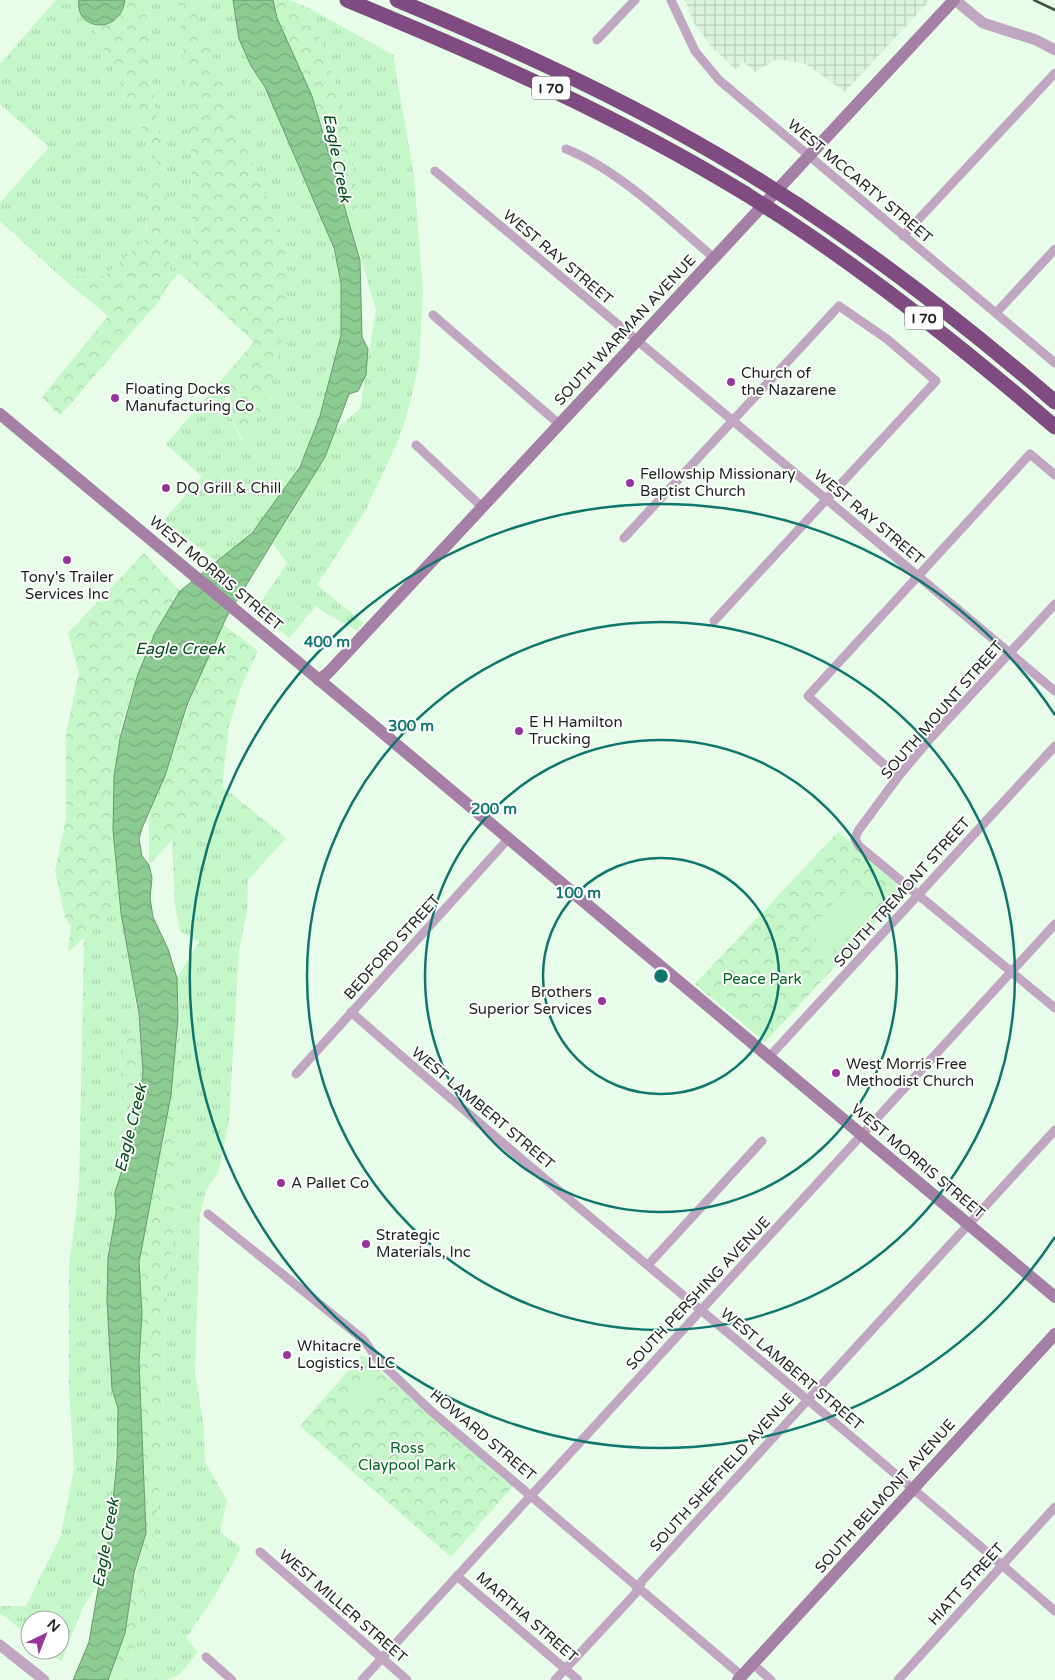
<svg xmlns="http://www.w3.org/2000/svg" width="1055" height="1680" font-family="'Varela Round',sans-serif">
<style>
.industrial{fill:url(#industrial-grid)}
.grass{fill:url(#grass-tufts)}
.forest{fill:url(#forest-crowns)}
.pitch{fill:#c5f7c9}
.water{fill:url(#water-waves);stroke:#6a986e}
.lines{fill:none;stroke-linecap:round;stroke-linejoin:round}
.minor{stroke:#c0a6c0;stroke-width:9}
.tertiary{stroke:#c0a6c0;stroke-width:11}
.secondary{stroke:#a57fa5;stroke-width:12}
.motorway{stroke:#7f4b80;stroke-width:15}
.rail{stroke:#444e44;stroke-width:2.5}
.motorway-bridge{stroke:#7f4b80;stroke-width:15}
.ring{fill:none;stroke:#0f766e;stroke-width:2.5}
.poi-dot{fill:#98359b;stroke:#fff;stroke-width:2}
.labels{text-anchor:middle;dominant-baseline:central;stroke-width:4;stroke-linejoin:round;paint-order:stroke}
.shield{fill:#fff;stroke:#5f645f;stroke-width:1}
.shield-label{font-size:14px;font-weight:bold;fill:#1b221b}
.street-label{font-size:15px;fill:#1b221b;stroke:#fff}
.poi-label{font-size:15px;fill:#1b221b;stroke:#fff;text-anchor:start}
.park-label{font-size:15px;fill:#006520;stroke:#fff}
.water-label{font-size:16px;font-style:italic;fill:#004a16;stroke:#fff}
.centre{fill:#0f766e;stroke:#fff;stroke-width:2.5}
.ring-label{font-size:15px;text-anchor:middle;font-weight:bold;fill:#0f766e;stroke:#fff;stroke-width:4;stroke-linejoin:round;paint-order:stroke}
</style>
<defs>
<pattern id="industrial-grid" width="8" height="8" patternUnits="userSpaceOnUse" patternTransform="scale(1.25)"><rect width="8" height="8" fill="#d9f4db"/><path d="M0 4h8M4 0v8" fill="none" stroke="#bad1bb"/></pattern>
<pattern id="grass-tufts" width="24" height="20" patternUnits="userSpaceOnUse" patternTransform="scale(1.25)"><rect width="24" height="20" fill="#c5f7c9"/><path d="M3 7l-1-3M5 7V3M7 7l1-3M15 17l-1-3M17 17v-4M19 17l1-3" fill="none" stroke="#a9d3ac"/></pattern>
<pattern id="forest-crowns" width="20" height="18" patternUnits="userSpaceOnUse" patternTransform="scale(1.25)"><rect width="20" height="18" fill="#c5f7c9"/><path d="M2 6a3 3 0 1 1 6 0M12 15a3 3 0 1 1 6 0" fill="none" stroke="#a9d3ac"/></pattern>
<pattern id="water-waves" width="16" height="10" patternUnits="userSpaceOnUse" patternTransform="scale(1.25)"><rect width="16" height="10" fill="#8ccb92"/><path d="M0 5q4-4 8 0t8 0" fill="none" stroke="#78ae7d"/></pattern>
</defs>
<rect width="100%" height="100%" fill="#e8fde9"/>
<polygon class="industrial" points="685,0 930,0 845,92 806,64 777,59 755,72 743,61 736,70 711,46 694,23"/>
<g class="grass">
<path d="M 56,0 L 79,0 C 77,9 85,19 92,24 L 157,160 L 141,199 L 146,217 L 147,238 L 104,276 L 60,276 L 0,221 L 0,203 L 49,147 L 0,104 L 0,64 Z"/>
<polygon points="146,0 178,0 190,122 194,286 179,273 171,281 163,161 153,91"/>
<path d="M 200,0 L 233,0 C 236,23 239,44 250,65 C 255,74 262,81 267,90 C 279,118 291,146 303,174 C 326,226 349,278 341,336 C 338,360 330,383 323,406 C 304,470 270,521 217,562 L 164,520 L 202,477 L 166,444 L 230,370 L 230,382 L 224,402 L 242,442 C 251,433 256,420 261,408 C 283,357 290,300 284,245 L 194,9 Z"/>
<path d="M 307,7 L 393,55 L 414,176 L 423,291 L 419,364 L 407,414 L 398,441 L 365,511 L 317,585 L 364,623 L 357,631 C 343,622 329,617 316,606 L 289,638 L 256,610 L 287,563 L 273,544 L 311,481 L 336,429 L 360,409 L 376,310 L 353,232 L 359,217 L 349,124 L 330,66 Z"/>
<polygon points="222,786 286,838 248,880 247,911 239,951 229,1121 219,1171 206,1190 200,1214 195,1372 204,1428 205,1462 227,1500 220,1532 241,1548 216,1594 186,1638 198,1652 179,1675 167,1680 113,1680 134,1653 159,1499 166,1299 175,1219 182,1053 177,978 199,942 180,931 175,907 172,840"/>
<polygon points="120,906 140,1030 120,1036 123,1147 115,1192 116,1209 108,1258 107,1301 112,1389 118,1408 112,1512 99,1583 83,1607 61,1662 46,1650 60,1650 60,1620 30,1620 30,1637 0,1613 0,1606 26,1606 61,1535 74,1469 69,1389 69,1266 79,1186 84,938"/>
</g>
<g class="forest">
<path d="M 124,0 L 146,0 L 153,91 L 164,164 L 171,281 L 158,302 L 60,416 L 42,397 L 108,316 L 60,276 L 104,276 L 147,238 L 147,221 L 141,199 L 157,160 L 92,24 C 112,24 122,22 124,0 Z"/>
<path d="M 178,0 L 200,0 L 194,9 L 284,245 C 291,310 281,387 243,442 L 230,414 L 230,370 L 254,342 L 194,286 L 190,122 Z"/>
<polygon points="273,0 289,0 307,7 330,66 349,124 359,217 353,232 335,180 312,96 277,19"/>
<path d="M 144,553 L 180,591 C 149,644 117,715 114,777 C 112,820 116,863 120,906 L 68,952 L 71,926 L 65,917 L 55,871 L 66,818 L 66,734 L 79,673 L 68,633 Z"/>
<polygon points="223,624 258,651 241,687 229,726 222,786 149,865 149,814 165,776 198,678"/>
<polygon points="838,832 907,889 765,1042 695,984"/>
<polygon points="178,1011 182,1055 178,1162 175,1219 166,1299 159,1499 134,1653 113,1680 108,1680 146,1533 139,1362 142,1314 139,1262 175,1049"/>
<polygon points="140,1030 143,1072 137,1123 115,1192 123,1147 120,1036"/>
<polygon points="362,1355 513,1486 451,1557 300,1426"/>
</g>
<g class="pitch">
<polygon points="854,885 877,910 829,953 807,929"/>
<polygon points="367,1376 383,1390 361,1415 346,1402"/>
</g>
<g class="water">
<path d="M 79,0 L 124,0 L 125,1 C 118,37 74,29 79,0 Z"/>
<polygon points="233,0 273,0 277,18 312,96 360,260 362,337 368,349 366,375 358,391 349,394 325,457 226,618 187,705 165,776 142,828 139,839 142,856 149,865 152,878 150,898 153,917 168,949 177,978 178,1018 171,1095 139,1262 142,1314 139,1362 146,1533 134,1573 125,1633 108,1680 73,1680 89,1642 101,1572 110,1532 117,1459 118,1408 112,1389 107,1301 108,1258 116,1213 115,1192 137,1123 143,1072 139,1014 121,913 113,830 114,776 120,738 138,674 156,631 180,591 252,533 300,467 320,416 341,335 341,283 334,248 265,87 251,66 239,39"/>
</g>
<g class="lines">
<g class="minor">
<polyline points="671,0 695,51 719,80 1055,363"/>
<polyline points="597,40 635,0"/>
<path d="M 566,149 C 619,170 671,221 714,258"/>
<polyline points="435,171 1055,691"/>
<polyline points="903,236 1055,73"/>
<polyline points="996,313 1055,249"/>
<polyline points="433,315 559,424"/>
<polyline points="416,445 482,507"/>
<polyline points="624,538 839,306 887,339 936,381 714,621"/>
<polyline points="1055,604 929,740 898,777 858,831 855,839 859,846 1055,1008"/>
<polyline points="898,777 808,696 1030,454 1055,475"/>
<path d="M 351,1012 C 583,1216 823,1408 1055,1611"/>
<polyline points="769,1057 1055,746"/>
<polyline points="296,1074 509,838"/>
<polyline points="208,1214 364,1340 377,1359 430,1410 742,1676"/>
<polyline points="648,1265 762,1141"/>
<polyline points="260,1552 407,1680"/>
<polyline points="457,1576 578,1680"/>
<polyline points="206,1657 232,1680"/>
<polyline points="753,1664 771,1680"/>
<polyline points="362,1680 1055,924"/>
<polyline points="555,1680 635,1594 642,1581 1055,1130"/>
<polyline points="898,1680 1055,1507"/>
</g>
<g class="tertiary">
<polyline points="955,0 983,23 1036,40 1055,50"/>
<polyline points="0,1645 44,1680"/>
</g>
<g class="secondary">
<polyline points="0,414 353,708 1055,1297"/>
<polyline points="319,680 328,673 954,0"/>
<polyline points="738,1680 1055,1334"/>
</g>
<g class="motorway">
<path d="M 347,0 C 485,57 618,116 746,194"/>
<path d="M 397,0 C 522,52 644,108 759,180"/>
<path d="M 798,205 C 888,265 973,331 1055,402"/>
<path d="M 785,219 C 880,282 968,352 1055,427"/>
</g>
<polyline class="rail" points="1034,0 1055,10"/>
<g class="motorway-bridge">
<polyline points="759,180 798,205"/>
<polyline points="746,194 785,219"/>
</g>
</g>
<g class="ring">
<circle cx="661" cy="976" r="118"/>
<circle cx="661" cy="976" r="236"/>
<circle cx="661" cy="976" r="354"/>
<path d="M1055 1237A472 472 0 1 1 1055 715"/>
</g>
<g class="poi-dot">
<circle cx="731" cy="382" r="5"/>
<circle cx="115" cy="398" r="5"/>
<circle cx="630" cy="483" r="5"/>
<circle cx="166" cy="488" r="5"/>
<circle cx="67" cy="560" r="5"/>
<circle cx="519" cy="731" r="5"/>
<circle cx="602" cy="1001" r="5"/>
<circle cx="836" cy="1073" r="5"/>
<circle cx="281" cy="1183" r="5"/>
<circle cx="366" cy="1244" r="5"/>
<circle cx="287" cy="1355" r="5"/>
</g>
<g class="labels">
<g class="shield">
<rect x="532" y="76.5" width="38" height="23" rx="4"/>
<rect x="905" y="306.5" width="38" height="23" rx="4"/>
</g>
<g class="shield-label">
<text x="551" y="88">I 70</text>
<text x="924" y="318">I 70</text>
</g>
<g class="street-label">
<text transform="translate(860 181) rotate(40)">WEST MCCARTY STREET</text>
<text transform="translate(558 257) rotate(40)">WEST RAY STREET</text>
<text transform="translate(625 330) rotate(-47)">SOUTH WARMAN AVENUE</text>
<text transform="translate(869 517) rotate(40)">WEST RAY STREET</text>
<text transform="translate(216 573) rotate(40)">WEST MORRIS STREET</text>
<text transform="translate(942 710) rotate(-49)">SOUTH MOUNT STREET</text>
<text transform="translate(902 892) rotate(-48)">SOUTH TREMONT STREET</text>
<text transform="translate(392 947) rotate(-48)">BEDFORD STREET</text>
<text transform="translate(483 1108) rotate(40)">WEST LAMBERT STREET</text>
<text transform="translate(918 1161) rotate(40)">WEST MORRIS STREET</text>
<text transform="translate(698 1293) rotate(-47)">SOUTH PERSHING AVENUE</text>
<text transform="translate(792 1369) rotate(40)">WEST LAMBERT STREET</text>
<text transform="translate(483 1435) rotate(40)">HOWARD STREET</text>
<text transform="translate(722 1472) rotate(-48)">SOUTH SHEFFIELD AVENUE</text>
<text transform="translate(885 1496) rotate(-48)">SOUTH BELMONT AVENUE</text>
<text transform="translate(966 1584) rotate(-48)">HIATT STREET</text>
<text transform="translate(343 1606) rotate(41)">WEST MILLER STREET</text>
<text transform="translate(527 1617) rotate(41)">MARTHA STREET</text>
</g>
<g class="poi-label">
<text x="741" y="373">Church of<tspan x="741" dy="17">the Nazarene</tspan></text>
<text x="125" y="389">Floating Docks<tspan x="125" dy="17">Manufacturing Co</tspan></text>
<text x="640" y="474">Fellowship Missionary<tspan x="640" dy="17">Baptist Church</tspan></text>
<text x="176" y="488">DQ Grill &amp; Chill</text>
<text x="67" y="577" text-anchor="middle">Tony's Trailer<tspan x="67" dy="17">Services Inc</tspan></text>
<text x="529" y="722">E H Hamilton<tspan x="529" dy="17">Trucking</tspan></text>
<text x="592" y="992" text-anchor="end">Brothers<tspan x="592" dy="17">Superior Services</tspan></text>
<text x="846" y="1064">West Morris Free<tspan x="846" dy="17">Methodist Church</tspan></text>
<text x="291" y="1183">A Pallet Co</text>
<text x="376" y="1235">Strategic<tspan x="376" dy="17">Materials, Inc</tspan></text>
<text x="297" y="1346">Whitacre<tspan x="297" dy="17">Logistics, LLC</tspan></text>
</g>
<g class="park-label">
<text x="762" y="979">Peace Park</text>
<text x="407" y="1448">Ross<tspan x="407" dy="17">Claypool Park</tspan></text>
</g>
<g class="water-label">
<text transform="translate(337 158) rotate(79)">Eagle Creek</text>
<text x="180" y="649">Eagle Creek</text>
<text transform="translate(131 1128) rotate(-76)">Eagle Creek</text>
<text transform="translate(106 1543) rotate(-80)">Eagle Creek</text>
</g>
</g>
<circle cx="661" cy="976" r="8" class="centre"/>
<g class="ring-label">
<text x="327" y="647">400 m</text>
<text x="411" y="731">300 m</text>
<text x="494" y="814">200 m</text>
<text x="578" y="898">100 m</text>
</g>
<g transform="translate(45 1635) rotate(43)"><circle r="24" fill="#ffffff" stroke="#a4a7a4"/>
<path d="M0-4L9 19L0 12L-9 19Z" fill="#98359b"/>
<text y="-8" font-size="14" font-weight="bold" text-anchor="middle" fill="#1b221b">N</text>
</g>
</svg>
